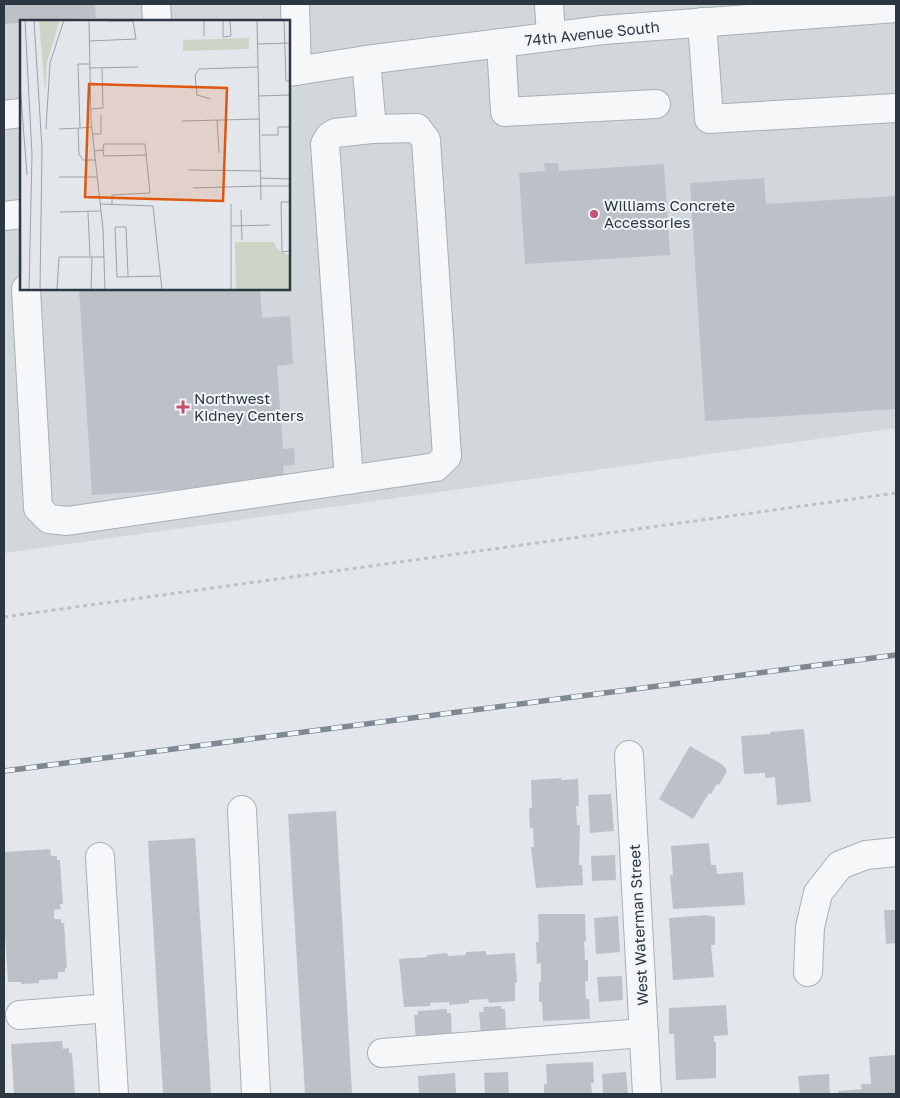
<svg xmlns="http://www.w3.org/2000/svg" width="900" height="1098" font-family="'Golos Text',sans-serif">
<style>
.built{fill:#d2d7dc;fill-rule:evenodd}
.building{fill:#bbc1c7}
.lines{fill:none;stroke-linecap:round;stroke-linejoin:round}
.minor-casing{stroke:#a8afb5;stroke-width:30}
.path{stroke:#bdc1c6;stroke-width:3;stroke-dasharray:4 4;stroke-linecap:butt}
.minor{stroke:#f6f7f9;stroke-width:28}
.rail-casing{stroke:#7e8993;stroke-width:5.5}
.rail{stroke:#f3f6f8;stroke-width:4;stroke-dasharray:11;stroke-linecap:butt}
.poi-dot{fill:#c85072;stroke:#f3f6f8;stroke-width:2}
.labels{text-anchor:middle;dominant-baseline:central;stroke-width:4;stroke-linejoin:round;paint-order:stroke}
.street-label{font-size:15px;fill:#2c3742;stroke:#f3f6f8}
.poi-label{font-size:15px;fill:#2c3742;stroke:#f3f6f8;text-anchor:start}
.inset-road{fill:none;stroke:#9aa1a7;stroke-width:1}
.view{fill:#df570f;fill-opacity:0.15;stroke:#df570f;stroke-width:2.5}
.inset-edge{fill:none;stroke:#2c3742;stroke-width:2.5}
</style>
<rect width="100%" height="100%" fill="#e3e7eb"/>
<path class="built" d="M 4,4 L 896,4 L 896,428 L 4,553 ZM 21,21 L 289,21 L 289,289 L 21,289 Z"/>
<g class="building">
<polygon points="4,4 95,4 96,18 24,20 21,23 4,24"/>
<polygon points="544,163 558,163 559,171 664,164 670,255 525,264 519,173 545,171"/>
<polygon points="764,178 766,204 896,196 896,409 705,421 690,183"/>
<polygon points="79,289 260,289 262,318 290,316 293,364 277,366 283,449 294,448 295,465 283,466 284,483 92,495"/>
<polygon points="804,729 811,802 777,805 775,777 765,778 765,773 744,774 741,736 770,734 770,732"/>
<polygon points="690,746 723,765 727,771 719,785 717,784 711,794 709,793 693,819 659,799"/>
<polygon points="561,778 561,780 578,779 579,806 576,806 577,825 580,825 579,865 582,865 583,885 536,888 531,847 534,847 533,828 530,828 529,808 532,808 531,780"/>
<polygon points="611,794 614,831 590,833 588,795"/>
<polygon points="336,811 352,1094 305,1094 288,814"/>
<polygon points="195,838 211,1094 163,1094 148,841"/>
<polygon points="709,843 711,865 716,865 717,874 743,872 745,905 673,909 670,875 673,875 671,846"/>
<polygon points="50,849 51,856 57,856 57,860 60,860 63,904 60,904 61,909 54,910 54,919 61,919 61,923 64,923 67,968 65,968 65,972 58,972 58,979 39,980 39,983 21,984 21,982 8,982 4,918 4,852"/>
<polygon points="615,855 616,880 592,881 591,856"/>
<polygon points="884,910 896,910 896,943 886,944"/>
<polygon points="538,914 585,914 586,941 584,941 585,960 588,960 588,981 585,981 586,999 589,999 590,1019 543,1021 542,1002 539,1002 539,982 541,982 541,963 537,964 536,942 539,942"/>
<polygon points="707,915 715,917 715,945 711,945 714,977 673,980 669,918"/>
<polygon points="618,916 620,952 596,954 594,918"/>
<polygon points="486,951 486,955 515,953 517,983 515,983 515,1001 489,1003 488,999 469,1000 469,1003 449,1005 449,1002 430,1003 430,1006 404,1007 399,959 427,957 427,955 447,953 448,956 466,955 466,952"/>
<polygon points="622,976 623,1000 599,1002 597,977"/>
<polygon points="726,1005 728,1035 714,1036 714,1042 716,1042 716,1078 676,1080 674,1034 669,1034 669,1008"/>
<polygon points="501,1006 501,1009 505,1009 506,1034 481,1035 479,1012 484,1012 483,1007"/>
<polygon points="447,1009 447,1013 451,1013 452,1037 416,1039 414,1015 418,1015 418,1011"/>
<polygon points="62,1041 63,1049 69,1048 69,1053 72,1053 75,1094 14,1094 11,1044"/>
<polygon points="896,1055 896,1094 839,1094 838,1091 862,1089 861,1084 871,1084 869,1057"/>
<polygon points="593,1062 594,1083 591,1083 592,1094 544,1094 544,1084 547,1084 546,1064"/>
<polygon points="508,1072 509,1094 485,1094 484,1073"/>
<polygon points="626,1072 628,1094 603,1094 602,1074"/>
<polygon points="455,1073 456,1094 419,1094 418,1076"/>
<polygon points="829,1074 830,1094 800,1094 798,1076"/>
</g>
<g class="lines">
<defs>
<g id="minor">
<polyline points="156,4 157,21"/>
<polyline points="295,4 297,71"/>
<polyline points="549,4 551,36"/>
<polyline points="702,22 709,119 896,108"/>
<polyline points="501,43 505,112 656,104"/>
<polyline points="289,72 366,60 603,30 896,8"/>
<polyline points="4,115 21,113"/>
<polyline points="4,216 21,214"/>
<polyline points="26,289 38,508 49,519 67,521 436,467 447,456 426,140 417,128 372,129 366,60"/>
<polyline points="349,480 325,144 330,136 335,133 372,129"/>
<polyline points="629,755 647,1094"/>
<polyline points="242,810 256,1094"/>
<polyline points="100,857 114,1094"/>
<polyline points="808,972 810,927 818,893 840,865 866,855 896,852"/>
<polyline points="20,1015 109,1008"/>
<polyline points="382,1053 644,1033"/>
</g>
</defs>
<use href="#minor" class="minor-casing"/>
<polyline class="path" points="4,617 896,493"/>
<use href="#minor" class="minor"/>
<defs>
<polyline id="rail" points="4,771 896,655"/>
</defs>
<use href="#rail" class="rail-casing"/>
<use href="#rail" class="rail"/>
</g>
<g class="poi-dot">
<circle cx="594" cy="214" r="5"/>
<path d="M180.5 399.5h5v5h5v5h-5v5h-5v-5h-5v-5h5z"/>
</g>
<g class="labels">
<g class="street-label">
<text transform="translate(592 33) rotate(-6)">74th Avenue South</text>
<text transform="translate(638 925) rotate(-93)">West Waterman Street</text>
</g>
<g class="poi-label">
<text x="604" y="205">Williams Concrete<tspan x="604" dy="17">Accessories</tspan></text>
<text x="194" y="398">Northwest<tspan x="194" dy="17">Kidney Centers</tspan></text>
</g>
</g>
<g transform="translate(20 20)">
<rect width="270" height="270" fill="#e3e7eb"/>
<path d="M 19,0 L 40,0 L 27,42 L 25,72 ZM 229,18 L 229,29 L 163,31 L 163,20 ZM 0,124 L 2,248 L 1,270 L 0,270 ZM 215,222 L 254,222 L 257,229 L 270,236 L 270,270 L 216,270 Z" fill="#cbd4c5"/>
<path class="inset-road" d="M 5,0 L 12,135 L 9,270M 14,0 L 22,129 L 20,270M 69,0 L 71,101 L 83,209 L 85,270M 184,0 L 184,16M 203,0 L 203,17 L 211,16 L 210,0M 237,0 L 241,180M 264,0 L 266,61 L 270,61M 69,21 L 116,19 L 113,1 L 87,1M 238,24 L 270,23M 69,44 L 58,44 L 60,108 L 72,107M 69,48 L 118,47M 0,65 L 7,155M 239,76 L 270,75M 191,79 L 177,75 L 175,55 L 179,49 L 238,47M 71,89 L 83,88 L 82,48M 197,100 L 199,133M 162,101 L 240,99M 58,108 L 59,134 L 63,140 L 75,140M 26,109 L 30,43 L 44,0M 39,109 L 60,108M 72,114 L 81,114 L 81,95M 241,115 L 258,115 L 258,107 L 270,107M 83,130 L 84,136 L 127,135M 74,131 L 83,130 L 84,124 L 125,124 L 130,173 L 92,175 L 92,184M 168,150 L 242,151M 39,157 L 77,157M 241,158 L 270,159M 241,166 L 270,166M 173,168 L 241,166M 270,182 L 261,182 L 262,232 L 270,231M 80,184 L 133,186 L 142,270M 211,184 L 211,270M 221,190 L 222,220M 40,192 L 81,191M 68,192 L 70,237M 211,206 L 250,205M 108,256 L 106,207 L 95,207 L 97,257 L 140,256M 37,270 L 39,237 L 84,237M 71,270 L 72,237"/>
<path class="view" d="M 69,64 L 207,68 L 203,181 L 65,177 Z"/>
<rect width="270" height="270" class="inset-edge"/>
</g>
<rect width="900" height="1098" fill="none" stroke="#2c3742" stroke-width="10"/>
</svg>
